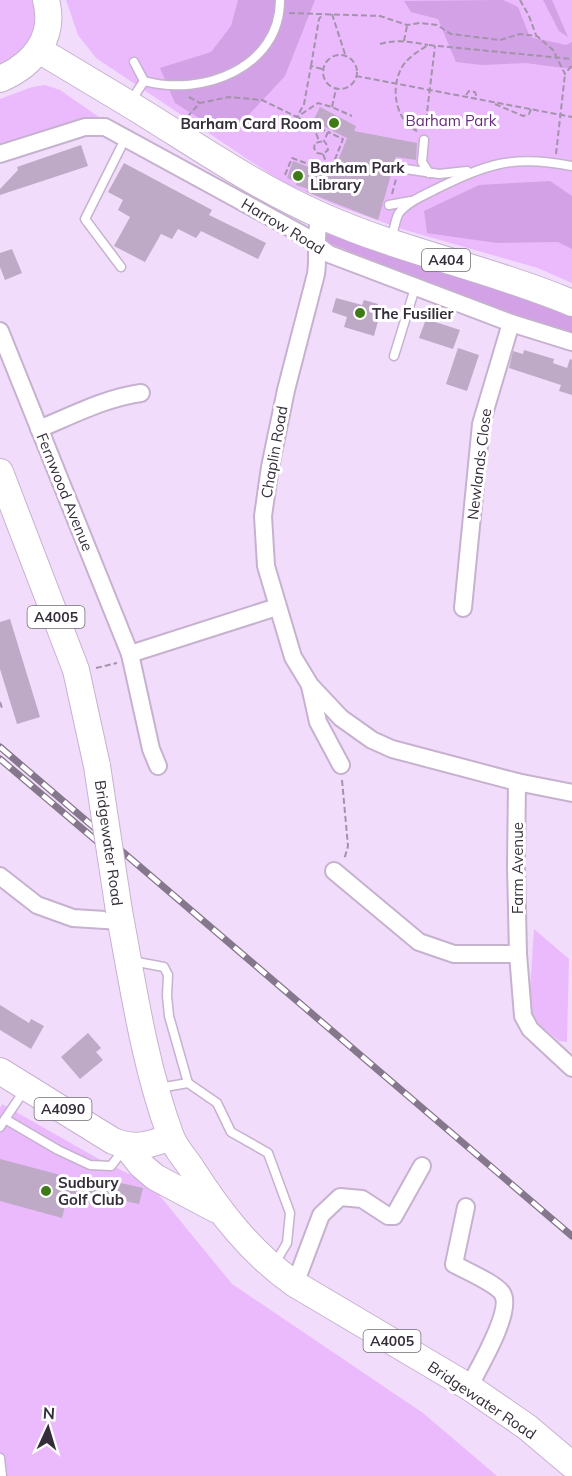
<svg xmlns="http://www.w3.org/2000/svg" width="572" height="1476" font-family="Mulish,sans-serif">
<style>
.green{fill:#eabafc}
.forest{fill:#d3a1e5}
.building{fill:#bea9c6}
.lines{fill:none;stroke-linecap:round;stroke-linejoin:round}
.service-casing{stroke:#c6b1cf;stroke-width:11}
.minor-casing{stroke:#c6b1cf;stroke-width:20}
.primary-casing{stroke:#c6b1cf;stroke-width:28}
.path{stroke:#a393aa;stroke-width:2;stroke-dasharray:6 3;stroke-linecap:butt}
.service{stroke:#fff;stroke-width:8}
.minor{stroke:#fff;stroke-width:16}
.primary{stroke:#fff;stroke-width:26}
.rail-casing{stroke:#85778c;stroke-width:7}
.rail{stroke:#fff;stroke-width:4.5;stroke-dasharray:14;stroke-linecap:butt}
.primary-bridge-casing{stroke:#c6b1cf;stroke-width:28;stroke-linecap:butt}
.primary-bridge{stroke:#fff;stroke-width:26}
.poi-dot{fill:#3e7b17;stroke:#fff;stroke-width:2}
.labels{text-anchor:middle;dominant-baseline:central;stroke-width:6;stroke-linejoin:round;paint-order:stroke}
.shield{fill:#fff;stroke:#726c74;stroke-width:1.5}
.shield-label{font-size:14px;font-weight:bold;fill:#352d39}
.park-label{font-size:15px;fill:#672b7b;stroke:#fff}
.poi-label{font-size:15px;font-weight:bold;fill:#352d39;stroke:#fff;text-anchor:start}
.street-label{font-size:15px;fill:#352d39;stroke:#fff}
</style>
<rect width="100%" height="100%" fill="#f2dcfb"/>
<g class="green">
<polygon points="0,0 38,0 34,43 0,69"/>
<polygon points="66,0 572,0 572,283 538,268 405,230 340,207 282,182 96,58 78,35"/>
<polygon points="45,85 60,90 99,117 79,120 0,147 0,99 32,87"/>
<polygon points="534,929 569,959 567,1042 559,1041 540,1025 531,1016 529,1005"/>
<polygon points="2,1104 97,1158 151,1185 232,1284 423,1413 497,1476 0,1476 0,1108"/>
</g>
<g class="forest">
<polygon points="238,0 315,0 285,76 242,122 207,123 175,103 160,68 211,52 231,26"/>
<polygon points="503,0 518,7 530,37 566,45 572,42 572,69 526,63 482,65 456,62 438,19 411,12 404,1"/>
<polygon points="543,0 552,0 568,37 559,31"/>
<polygon points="550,181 572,196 572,249 558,242 497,243 427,233 424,211 479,185"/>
<polygon points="326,233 543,304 572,316 572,333 504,312 326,242"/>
</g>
<g class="building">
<polygon points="320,107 356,126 354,131 417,143 416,160 396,157 378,220 307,192 308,189 296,185 297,182 287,178 293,161 332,176 347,138 313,121"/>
<polygon points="81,145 88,166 0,195 0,189 18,170 17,167"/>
<polygon points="124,163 212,210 209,215 266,243 258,259 201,231 196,238 178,229 172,239 161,234 145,262 114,246 130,217 118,210 123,200 108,192"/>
<polygon points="12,249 22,273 5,280 0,267 0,253"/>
<polygon points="336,298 362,305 364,300 378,304 374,320 378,321 374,336 344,327 347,317 332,312"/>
<polygon points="426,319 460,330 453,349 419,338"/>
<polygon points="458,348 479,355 467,391 446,384"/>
<polygon points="524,350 554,359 553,363 567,368 570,359 572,360 572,395 559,391 561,385 509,368 513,351 523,354"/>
<polygon points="10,619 40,717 17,724 0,669 0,622"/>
<polygon points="0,1005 29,1023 31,1019 44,1026 31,1049 0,1030"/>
<polygon points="88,1033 101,1048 96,1052 103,1060 80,1079 61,1057"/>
<polygon points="0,1159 102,1186 103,1179 143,1188 139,1204 91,1194 89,1203 67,1198 62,1218 0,1201"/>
</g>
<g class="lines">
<defs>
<g id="service">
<polyline points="134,62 144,81"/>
<path d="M 131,101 L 144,81 C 202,97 280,68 280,0"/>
<polyline points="424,140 422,162 429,173"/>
<polyline points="399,168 439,174 467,171"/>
<polyline points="389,205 411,201"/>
<path d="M 391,239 C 394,232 395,219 399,213 C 407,202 423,196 434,190 C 487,164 513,154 572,166"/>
<polyline points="121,267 85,219 125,139"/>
<polyline points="394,356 415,288"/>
<polyline points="132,961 164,967 168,975 167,996 169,1016 188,1083 217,1103 231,1132 268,1153 290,1213 287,1243 275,1263"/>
<polyline points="159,1088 188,1083"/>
<polyline points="24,1091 5,1119 58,1150 90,1165 111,1166 124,1149"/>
<polyline points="0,1127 5,1119"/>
<polyline points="0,1458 2,1476"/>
</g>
<g id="minor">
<polyline points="0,154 85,127 105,127 305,236 329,254 511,323 572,342"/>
<path d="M 320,216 C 314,236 319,254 316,274 L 286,390 L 270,467 L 263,516 L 266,566 L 293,657 L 310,685 L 341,718 L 372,740 L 392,749 L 517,782 L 572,793"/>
<polyline points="0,331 130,654 151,749 158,766"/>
<path d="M 39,429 C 73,415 105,398 141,393"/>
<polyline points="463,608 481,424 511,323"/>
<polyline points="130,654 277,607"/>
<polyline points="310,686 318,722 341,765"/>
<polyline points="517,782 516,866 518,954 523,1016 530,1029 572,1068"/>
<polyline points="334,871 419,942 454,954 518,954"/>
<polyline points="0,876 37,905 73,918 121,921"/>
<path d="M 466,1207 L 454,1264 C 466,1271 495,1283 502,1293 C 514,1310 478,1369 469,1387"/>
<polyline points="295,1284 321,1215 340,1197 362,1199 388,1216 394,1216 422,1166"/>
</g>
<g id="primary">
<path d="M 39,50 C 69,68 99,86 129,104 C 193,143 254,186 322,216 C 403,252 491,269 572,303"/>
<path d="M 0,79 C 33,65 56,38 46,0"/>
<polyline points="0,472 76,670 97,766"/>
<path d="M 119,911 C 133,985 144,1063 170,1134 C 174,1147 185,1158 192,1169 C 220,1213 252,1254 295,1284 L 469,1387 L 527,1427 L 572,1465"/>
<path d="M 0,1071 L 113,1141 C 137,1150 148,1145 171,1137"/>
<polyline points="126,1146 141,1165 155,1177 215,1209"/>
</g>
</defs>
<use href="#service" class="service-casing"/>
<use href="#minor" class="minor-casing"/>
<use href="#primary" class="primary-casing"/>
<g class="path">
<polyline points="520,0 529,16 536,35"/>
<polyline points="289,13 380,16 407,25 420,23 437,25 451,34 500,40 520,34 537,36 553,50 565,74 572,65"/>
<polyline points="332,14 345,54"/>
<polyline points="404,41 407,26"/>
<path d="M 380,44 C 396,39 412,42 428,45"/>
<circle cx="340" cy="72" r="17"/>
<polyline points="311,66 319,19 323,14"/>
<polyline points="322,69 311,66 304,104 297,117 328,132 324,141 327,145 328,150 323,154 317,153 314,148 315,143 324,141"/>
<polyline points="356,76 572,117"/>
<polyline points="466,95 469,91 475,92 477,98"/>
<polyline points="189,97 200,103"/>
<polyline points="495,104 523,116 529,114 531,109"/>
<polyline points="332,107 336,89"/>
<polyline points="187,117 200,103 229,97 262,100 297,117 318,103 332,107 352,116"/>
<polyline points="313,125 319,141"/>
<polyline points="425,129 435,46"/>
<path d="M 417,131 C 395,120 390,88 402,67 C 408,57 419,51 428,45 L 572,59"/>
<polyline points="323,154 330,172"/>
<polyline points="556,154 565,74"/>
<polyline points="285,175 292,158 330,172 343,139 328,132"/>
<polyline points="392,194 396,179"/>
<polyline points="96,668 117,663"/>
<polyline points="0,702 2,708"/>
<polyline points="342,780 348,846 344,860"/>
</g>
<use href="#service" class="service"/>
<use href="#minor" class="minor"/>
<use href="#primary" class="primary"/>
<defs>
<g id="rail">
<polyline points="0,747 572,1236"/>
<polyline points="0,759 105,848"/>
</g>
</defs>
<use href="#rail" class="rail-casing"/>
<use href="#rail" class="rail"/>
<defs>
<polyline id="primary-bridge" points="97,766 119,911"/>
</defs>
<use href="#primary-bridge" class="primary-bridge-casing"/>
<use href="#primary-bridge" class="primary-bridge"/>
</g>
<g class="poi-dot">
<circle cx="334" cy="123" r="6"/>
<circle cx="298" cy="176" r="6"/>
<circle cx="360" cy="313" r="6"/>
<circle cx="46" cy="1191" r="6"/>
</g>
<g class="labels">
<g class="shield">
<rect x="422" y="249" width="48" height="22" rx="4.5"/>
<rect x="27.5" y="606" width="57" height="22" rx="4.5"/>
<rect x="34.5" y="1098" width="57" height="22" rx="4.5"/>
<rect x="363.5" y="1330" width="57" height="22" rx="4.5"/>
</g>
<g class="shield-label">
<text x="446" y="260">A404</text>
<text x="56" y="617">A4005</text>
<text x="63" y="1109">A4090</text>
<text x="392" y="1341">A4005</text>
</g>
<g class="park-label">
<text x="451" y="120">Barham Park</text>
</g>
<g class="poi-label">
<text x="322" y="123" text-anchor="end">Barham Card Room</text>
<text x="310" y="167">Barham Park<tspan x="310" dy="17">Library</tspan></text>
<text x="372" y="313">The Fusilier</text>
<text x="58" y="1182">Sudbury<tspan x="58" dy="17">Golf Club</tspan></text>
</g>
<g class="street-label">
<text transform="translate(283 226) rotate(31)">Harrow Road</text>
<text transform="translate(274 452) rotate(-80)">Chaplin Road</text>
<text transform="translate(479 464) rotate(-83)">Newlands Close</text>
<text transform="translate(65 492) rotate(68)">Fernwood Avenue</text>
<text transform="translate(109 843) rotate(82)">Bridgewater Road</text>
<text transform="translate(517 868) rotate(-90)">Farm Avenue</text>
<text transform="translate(482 1400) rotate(34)">Bridgewater Road</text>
</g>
</g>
<g transform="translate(48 1428) rotate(4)" stroke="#ffffff" stroke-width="4.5" paint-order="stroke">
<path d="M0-4.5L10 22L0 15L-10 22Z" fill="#352d39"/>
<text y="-9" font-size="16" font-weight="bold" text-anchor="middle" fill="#352d39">N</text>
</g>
</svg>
